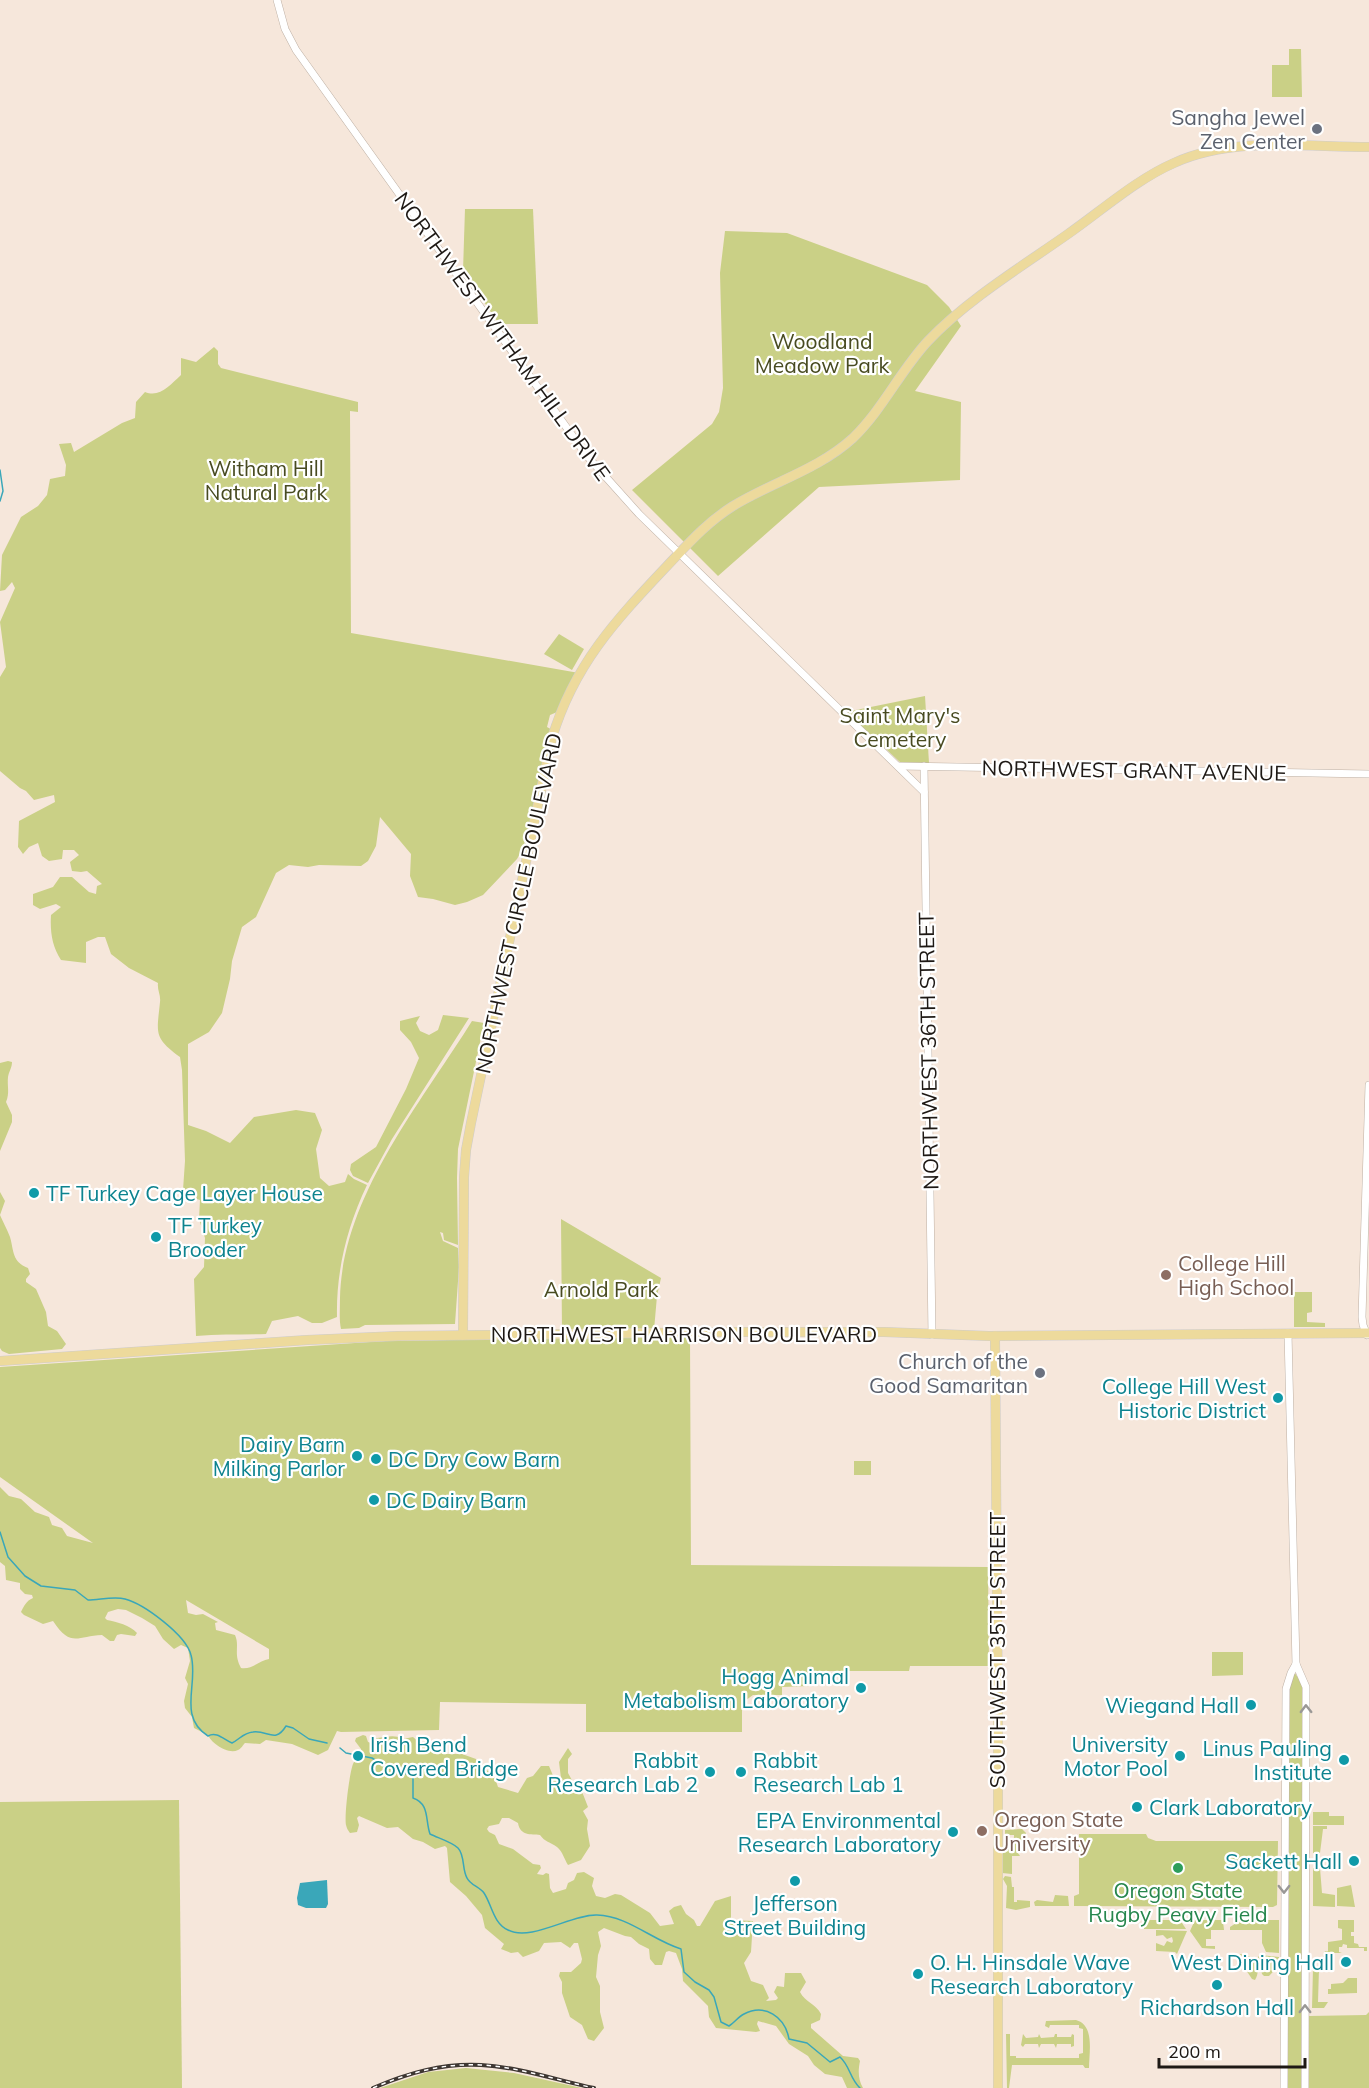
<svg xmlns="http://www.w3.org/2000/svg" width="1369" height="2088" font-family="Mulish,sans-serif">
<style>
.green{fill:#cad086;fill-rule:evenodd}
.water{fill:#3aa7b9}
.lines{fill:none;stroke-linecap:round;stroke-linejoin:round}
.stream{stroke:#3aa7b9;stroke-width:1.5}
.minor-casing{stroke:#beb0a4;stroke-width:8}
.major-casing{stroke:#cecccc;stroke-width:10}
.minor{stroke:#fff;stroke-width:7}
.major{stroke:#edda9c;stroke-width:9}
.rail-casing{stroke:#3e3732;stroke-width:4}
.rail{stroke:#fff;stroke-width:1.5;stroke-dasharray:4.5;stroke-linecap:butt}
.oneway{stroke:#9a9896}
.worship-dot{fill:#6b7280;stroke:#fff;stroke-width:2}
.culture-dot{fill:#0f9aa8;stroke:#fff;stroke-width:2}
.education-dot{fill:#8d6e63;stroke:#fff;stroke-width:2}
.leisure-dot{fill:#2e9e5b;stroke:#fff;stroke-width:2}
.labels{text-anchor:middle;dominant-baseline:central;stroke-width:4.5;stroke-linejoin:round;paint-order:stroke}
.worship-label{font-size:21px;fill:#5b616d;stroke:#fff;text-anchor:end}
.street-label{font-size:21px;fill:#1e1915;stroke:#fff}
.park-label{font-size:21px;fill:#484b21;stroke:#fff}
.culture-label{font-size:21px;fill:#0d838f;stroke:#fff;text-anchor:end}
.education-label{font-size:21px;fill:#785e54;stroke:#fff;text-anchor:start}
.leisure-label{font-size:21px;fill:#27864d;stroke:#fff}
</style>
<rect width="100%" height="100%" fill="#f6e7db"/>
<g class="green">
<polygon points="1289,49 1301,49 1302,97 1272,97 1272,65 1289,65"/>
<polygon points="465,209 533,209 538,324 499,324 463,271"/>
<polygon points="725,231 787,233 927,285 949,307 961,326 915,391 961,402 960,480 819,487 718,576 632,490 712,424 719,412 723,388 720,273"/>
<path d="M 214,347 L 218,351 L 218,364 L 221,368 L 358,402 L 358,412 L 350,411 L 351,633 L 579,673 L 562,710 L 550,715 L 547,727 L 554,731 L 539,795 L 523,848 L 517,859 L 483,895 L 467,902 L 455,905 L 433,899 L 418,897 L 410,876 L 411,854 L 380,817 L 376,846 L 368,861 L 361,866 L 319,865 L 308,867 L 289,865 L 276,873 L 256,917 L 242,927 L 232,961 L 230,979 L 222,1013 L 209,1032 L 188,1044 L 188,1125 L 206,1131 L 230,1143 L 254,1117 L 296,1110 L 315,1113 L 322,1130 L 316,1149 L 320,1178 L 329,1186 L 345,1182 L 348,1174 L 354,1179 L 367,1185 C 347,1227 336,1271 337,1317 L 322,1323 L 312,1323 L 298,1316 L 272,1321 L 266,1334 C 242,1335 220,1334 196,1336 L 194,1279 L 204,1267 L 205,1238 L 199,1219 L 200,1200 L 187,1196 L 183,1190 L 185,1161 L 182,1070 L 180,1057 C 153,1037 157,1033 160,1002 C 161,995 157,990 158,983 L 129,968 L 111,954 L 105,937 L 98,937 L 86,942 L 86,963 L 61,960 C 52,946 50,932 51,915 L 61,907 L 56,904 L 40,909 L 33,905 L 33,894 L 53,887 L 60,877 L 72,877 L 89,892 L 96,894 L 97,886 L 102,884 L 87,871 L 81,872 L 72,871 L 70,862 L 79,855 L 74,850 L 63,850 L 62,859 L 49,861 L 42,856 L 38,843 L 29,847 L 23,854 L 18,847 L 19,821 L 55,802 L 54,795 L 34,800 L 26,791 L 20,788 L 0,771 L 0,677 L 6,667 L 0,622 L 15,588 L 12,582 L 5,590 L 0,591 L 2,555 L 21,517 L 38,506 L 47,495 L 50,479 L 65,476 L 66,465 L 59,444 L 71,443 L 74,452 L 122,423 L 135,418 L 136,402 L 145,392 C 160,398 170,385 181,375 L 181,358 L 196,362 Z"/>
<polygon points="559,634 584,649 572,670 544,654"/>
<polygon points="925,696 929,763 901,763 846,712"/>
<polygon points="443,1015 469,1018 392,1139 368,1183 353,1176 350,1170 351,1164 376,1147 406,1089 419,1058 411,1042 400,1030 400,1021 420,1016 416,1023 420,1031 429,1035 438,1030"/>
<path d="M 472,1021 L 484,1023 L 458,1149 L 457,1178 L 458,1245 L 444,1240 L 443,1233 L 440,1232 L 443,1241 L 458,1248 L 459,1267 L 455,1324 L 365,1325 L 359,1328 L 341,1329 C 339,1320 340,1308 340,1298 C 342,1197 421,1103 472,1021 Z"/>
<path d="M 8,1061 L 12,1062 C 12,1068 9,1071 8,1077 C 7,1086 10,1093 6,1102 L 12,1115 L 12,1122 L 0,1151 L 0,1063 Z"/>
<path d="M 0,1192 L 5,1201 L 0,1215 C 3,1222 7,1229 10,1237 C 14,1251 12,1262 28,1268 L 30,1274 L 26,1279 L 26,1282 L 36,1289 L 46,1312 L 48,1326 L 57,1331 L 66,1344 L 62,1349 L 9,1354 L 2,1351 L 0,1348 Z"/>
<polygon points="561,1219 661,1278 657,1296 654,1330 562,1330"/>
<polygon points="1294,1292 1312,1292 1312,1312 1307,1313 1307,1322 1325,1323 1325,1327 1294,1327"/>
<path d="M 690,1336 L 691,1565 L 988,1567 L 989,1666 L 910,1666 L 909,1671 L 809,1671 L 809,1686 L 782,1687 L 782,1695 L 753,1695 L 742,1703 L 742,1732 L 586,1732 L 586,1704 L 440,1702 L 439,1730 L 341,1732 L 337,1731 L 328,1750 L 318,1755 L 292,1744 L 266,1740 L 260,1744 L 245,1743 C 243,1745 241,1749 238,1750 C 228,1755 211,1743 208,1735 L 194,1728 L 192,1717 L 185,1708 L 184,1701 L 188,1684 L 185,1678 L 190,1661 L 188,1648 L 181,1645 L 174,1649 L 163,1639 L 155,1626 L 142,1618 L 126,1610 L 118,1609 L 108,1612 L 105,1618 L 107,1620 C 117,1622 130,1625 137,1633 L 135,1636 L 121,1634 L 117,1635 L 114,1641 L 110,1641 L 102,1635 C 77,1636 71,1648 53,1621 L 43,1624 L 24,1615 L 21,1612 C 24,1606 26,1601 33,1598 L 32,1595 L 25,1594 L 20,1589 L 20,1583 L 6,1580 L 5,1566 L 0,1562 L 0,1487 L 9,1496 L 21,1499 L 35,1512 L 49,1517 L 52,1525 L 62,1528 L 67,1536 L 93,1543 L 0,1477 L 0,1367 L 385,1341 ZM 186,1600 L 269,1649 L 269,1659 C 260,1660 252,1670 241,1668 C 233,1654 240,1646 235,1635 L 216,1630 L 215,1623 L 218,1622 L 203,1614 L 196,1615 L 188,1613 Z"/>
<rect x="854" y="1461" width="17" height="14"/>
<polygon points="1212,1652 1243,1652 1243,1675 1212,1676"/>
<polygon points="1294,1672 1304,1686 1304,2088 1286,2088 1287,1691"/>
<path d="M 363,1735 L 366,1736 L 368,1742 L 371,1743 L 377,1738 C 387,1737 394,1734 403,1739 L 413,1737 L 428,1750 L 439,1751 L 445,1754 L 462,1754 L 476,1759 L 495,1778 L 498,1787 L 518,1793 L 527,1778 L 533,1776 L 541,1766 L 549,1766 L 554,1778 L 561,1778 L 559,1762 L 568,1748 L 572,1754 L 568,1759 L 568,1773 L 573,1782 L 581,1789 L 588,1807 L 583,1811 L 588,1820 L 587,1829 L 590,1846 L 581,1860 L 568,1865 C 564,1859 563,1852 557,1847 C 550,1842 545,1842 540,1835 C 531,1834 520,1836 518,1823 L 509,1818 L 502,1818 L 499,1824 L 489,1826 L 487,1829 L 489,1832 L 495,1835 L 499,1844 L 513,1849 L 533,1864 L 540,1865 L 541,1868 L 537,1874 L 543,1875 L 546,1873 L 549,1874 L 550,1888 L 553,1893 L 566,1889 L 568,1883 L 574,1880 L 577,1873 L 584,1872 L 594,1878 L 592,1886 L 596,1896 L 605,1898 L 615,1894 L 621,1895 L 650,1913 L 660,1926 L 674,1924 L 669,1911 L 674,1907 L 681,1905 L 686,1914 L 694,1920 L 697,1926 L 700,1926 L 715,1901 L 731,1896 L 731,1920 L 753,1921 L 751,1952 L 744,1963 L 751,1981 L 763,1985 L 769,1998 L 766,2001 L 776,2000 L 778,1998 L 774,1992 L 777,1986 L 784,1987 L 785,1973 L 801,1973 L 806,1982 L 800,1992 C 805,2002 816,2004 821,2014 L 820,2020 L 811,2024 L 811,2028 L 843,2056 L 858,2058 L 860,2061 C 858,2071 858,2079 863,2088 L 847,2088 L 842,2077 L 825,2074 L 814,2065 L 808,2056 L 789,2044 L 776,2026 L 758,2021 L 757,2024 L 760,2031 L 756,2032 L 716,2028 L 709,2017 L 708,2006 L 683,1981 L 682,1969 L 676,1953 L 669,1951 L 666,1952 L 662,1965 L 655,1965 L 650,1959 L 649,1949 L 639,1944 L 631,1937 L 625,1936 L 604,1928 L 598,1932 L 601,1946 L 598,1955 L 596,1977 L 600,1986 L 600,2012 L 604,2028 L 594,2041 L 588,2039 L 582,2025 L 570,2017 L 562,1993 L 562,1982 L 559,1976 L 560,1972 L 571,1972 L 581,1963 L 582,1959 L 578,1943 L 574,1943 L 570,1948 L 561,1942 L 544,1943 L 539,1951 L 523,1957 L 518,1952 L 511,1953 L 501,1949 L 504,1944 L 485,1928 L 482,1915 L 466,1896 L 450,1882 L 447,1848 L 445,1846 L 435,1849 L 423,1842 L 413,1839 L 398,1827 L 387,1828 L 359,1816 L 357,1818 L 359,1825 L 357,1832 L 350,1833 C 348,1830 347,1829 346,1825 C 344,1816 350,1767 354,1762 C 357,1759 360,1758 362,1756 L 361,1749 L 355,1741 L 356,1738 Z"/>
<polygon points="179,1800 182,2088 0,2088 0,1802"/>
<polygon points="1313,1812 1329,1812 1329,1816 1344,1816 1344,1825 1313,1825"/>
<polygon points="1313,1826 1327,1826 1327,1829 1323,1829 1320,1853 1313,1853"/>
<polygon points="1005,1830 1022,1829 1026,1833 1026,1843 1019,1844 1018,1853 1020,1856 1012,1856 1012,1874 1002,1873 1003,1850 1014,1847 1014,1835 1005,1835"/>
<polygon points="1079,1834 1146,1834 1148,1838 1156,1841 1278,1841 1277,1905 1273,1907 1074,1906 1074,1896 1079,1894"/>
<polygon points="1313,1868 1320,1868 1322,1893 1335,1895 1335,1907 1313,1906"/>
<polygon points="1005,1876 1011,1877 1012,1887 1014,1887 1014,1902 1017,1902 1017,1900 1030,1901 1030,1907 1016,1910 1006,1908 1007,1886 1003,1879"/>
<polygon points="1351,1885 1355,1907 1337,1906 1337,1888"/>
<polygon points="1055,1895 1068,1896 1069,1906 1035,1906 1034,1902 1037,1900 1053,1902"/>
<polygon points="1144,1920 1180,1920 1186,1929 1144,1929"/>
<polygon points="1195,1920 1221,1920 1223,1921 1224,1930 1211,1930 1211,1939 1206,1939 1206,1946 1215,1946 1215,1949 1202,1948 1190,1931"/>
<polygon points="1241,1920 1279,1920 1279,1953 1266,1952 1262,1943 1262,1930 1230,1930 1230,1927"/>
<polygon points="1338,1920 1354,1920 1354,1932 1351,1932 1351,1936 1354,1936 1354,1943 1358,1944 1359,1947 1367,1947 1367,1951 1364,1951 1364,1948 1347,1948 1347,1945 1343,1944 1342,1947 1339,1947 1339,1952 1342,1953 1326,1953 1326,1958 1323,1958 1325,1951 1328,1951 1328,1942 1342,1940 1342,1929 1338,1928"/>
<polygon points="1156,1930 1187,1931 1177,1954 1175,1952 1156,1951 1156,1943 1164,1946 1167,1941 1172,1943 1173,1941 1172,1937 1167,1939 1163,1935 1156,1936"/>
<path d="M 1241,1954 C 1255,1955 1262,1968 1255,1980 L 1252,1979 L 1238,1958 L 1238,1955 Z"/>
<polygon points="1260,1955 1279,1957 1279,1965 1269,1976 1264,1976 1262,1974 1258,1957"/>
<polygon points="1313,1968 1319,1968 1318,2002 1328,2002 1324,2008 1312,2008"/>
<polygon points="1348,1978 1357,1978 1357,1993 1328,1994 1328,1989 1331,1989 1331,1984 1343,1983"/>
<polygon points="1369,2012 1369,2088 1308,2088 1309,2016 1366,2015"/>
<path d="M 1076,2020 C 1095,2025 1089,2053 1089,2068 L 1085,2068 L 1083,2065 L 1012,2065 L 1009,2088 L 1007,2088 L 1006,2034 L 1010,2034 L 1010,2056 L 1016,2056 L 1016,2058 L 1079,2058 L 1079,2054 L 1083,2053 L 1083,2029 L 1079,2028 L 1079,2025 L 1050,2025 L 1049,2028 L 1045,2026 L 1046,2021 Z"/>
<polygon points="1023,2034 1026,2038 1038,2037 1039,2034 1041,2038 1054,2037 1055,2034 1057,2034 1057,2037 1071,2037 1072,2034 1074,2035 1074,2046 1071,2047 1071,2044 1057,2044 1056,2048 1054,2044 1041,2044 1039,2048 1038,2044 1025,2044 1023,2047 1021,2045"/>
<polygon points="466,2068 514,2073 582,2088 380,2088 428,2072"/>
</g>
<polygon class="water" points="327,1880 328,1904 326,1908 306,1908 298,1905 297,1898 300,1883"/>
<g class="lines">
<g class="stream">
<polyline points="0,470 3,491 0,501"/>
<path d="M 0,1532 L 8,1557 L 25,1576 L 41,1586 L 75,1590 L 88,1600 C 99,1600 114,1596 125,1599 C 144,1604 186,1635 191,1655 C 199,1684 177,1716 208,1736 C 217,1731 224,1740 232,1743 C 240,1739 243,1733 253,1732 C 268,1730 275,1744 286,1726 L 293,1728 L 309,1739 L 327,1743"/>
<path d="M 340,1748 L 346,1753 L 372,1758 L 386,1767 L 413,1776 L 413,1798 C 430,1804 425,1820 430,1834 C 438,1838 452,1842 458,1848 C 465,1855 462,1870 467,1878 C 470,1885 480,1887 484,1893 C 492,1905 493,1923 508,1930 C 531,1942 572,1914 597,1915 C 628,1916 652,1940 681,1949 L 684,1972 L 695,1982 L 709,1990 L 714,1997 L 721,2022 L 729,2026 C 734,2023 738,2017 744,2014 C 765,2003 785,2017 789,2039 L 807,2043 L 830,2062 L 840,2057 C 850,2066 850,2079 860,2088"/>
</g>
<defs>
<g id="minor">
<polyline points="277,0 285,29 296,50 587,456 639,514 924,792"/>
<polyline points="899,766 1369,774"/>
<polyline points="924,766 932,1335"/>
<polyline points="1288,1333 1296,1664 1306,1687 1305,2088"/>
<polyline points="1367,1335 1363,1325 1362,1317 1369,1085"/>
<polyline points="1284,2088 1286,1689 1291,1673 1296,1664"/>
</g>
<g id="major">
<path d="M 463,1335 L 464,1177 L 466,1150 L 471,1123 L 552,738 C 574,665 615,621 666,567 C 687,545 706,523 733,506 C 772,482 818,470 853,438 C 883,409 900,371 928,341 C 967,300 1021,267 1068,234 C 1101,211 1137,179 1174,163 C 1234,136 1305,147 1369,147"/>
<polyline points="995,1336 998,1730 998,2088"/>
<polyline points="0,1361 307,1340 398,1336 724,1332 884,1332 989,1336 1369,1333"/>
</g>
</defs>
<use href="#minor" class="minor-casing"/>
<use href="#major" class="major-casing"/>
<use href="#minor" class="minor"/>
<use href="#major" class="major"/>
<defs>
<path id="rail" d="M 373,2088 C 408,2073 442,2063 481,2065 C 519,2067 556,2080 594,2088"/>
</defs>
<use href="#rail" class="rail-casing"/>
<use href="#rail" class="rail"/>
</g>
<defs><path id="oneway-chevron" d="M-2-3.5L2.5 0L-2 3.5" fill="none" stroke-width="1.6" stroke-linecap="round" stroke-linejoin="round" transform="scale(1.5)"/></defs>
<g class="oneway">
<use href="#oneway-chevron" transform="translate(1306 1709) rotate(-91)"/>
<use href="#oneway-chevron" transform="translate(1284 1889) rotate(90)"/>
<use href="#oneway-chevron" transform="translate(1305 2009) rotate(-90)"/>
</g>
<g class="worship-dot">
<circle cx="1317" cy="129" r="6"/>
<circle cx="1040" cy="1373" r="6"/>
</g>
<g class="culture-dot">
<circle cx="34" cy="1193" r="6"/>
<circle cx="156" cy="1237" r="6"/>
<circle cx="1278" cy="1398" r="6"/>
<circle cx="357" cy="1456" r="6"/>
<circle cx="376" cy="1459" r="6"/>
<circle cx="374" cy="1500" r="6"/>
<circle cx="861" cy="1688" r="6"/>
<circle cx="1251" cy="1705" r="6"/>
<circle cx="358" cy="1756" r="6"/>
<circle cx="1180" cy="1756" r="6"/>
<circle cx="1344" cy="1760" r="6"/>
<circle cx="710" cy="1772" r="6"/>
<circle cx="741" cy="1772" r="6"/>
<circle cx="1137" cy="1807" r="6"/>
<circle cx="953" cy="1832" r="6"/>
<circle cx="1354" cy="1861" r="6"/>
<circle cx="795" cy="1881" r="6"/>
<circle cx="1346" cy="1962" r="6"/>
<circle cx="918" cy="1974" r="6"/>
<circle cx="1217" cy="1985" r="6"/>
</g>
<g class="education-dot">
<circle cx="1166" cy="1275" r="6"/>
<circle cx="982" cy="1831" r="6"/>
</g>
<circle class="leisure-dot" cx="1178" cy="1868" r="6"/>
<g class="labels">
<g class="worship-label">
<text x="1305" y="117">Sangha Jewel<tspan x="1305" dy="24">Zen Center</tspan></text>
<text x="1028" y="1361">Church of the<tspan x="1028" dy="24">Good Samaritan</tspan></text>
</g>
<g class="street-label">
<text transform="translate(503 336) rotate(54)">NORTHWEST WITHAM HILL DRIVE</text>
<text transform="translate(1134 770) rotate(1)">NORTHWEST GRANT AVENUE</text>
<text transform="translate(518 903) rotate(-78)">NORTHWEST CIRCLE BOULEVARD</text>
<text transform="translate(928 1051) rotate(-91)">NORTHWEST 36TH STREET</text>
<text x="684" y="1334">NORTHWEST HARRISON BOULEVARD</text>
<text transform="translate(997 1650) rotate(-90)">SOUTHWEST 35TH STREET</text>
</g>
<g class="park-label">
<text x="822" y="341">Woodland<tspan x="822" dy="24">Meadow Park</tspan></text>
<text x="266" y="468">Witham Hill<tspan x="266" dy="24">Natural Park</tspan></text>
<text x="900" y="715">Saint Mary's<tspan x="900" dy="24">Cemetery</tspan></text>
<text x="601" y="1289">Arnold Park</text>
</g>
<g class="culture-label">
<text x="46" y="1193" text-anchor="start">TF Turkey Cage Layer House</text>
<text x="168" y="1225" text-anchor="start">TF Turkey<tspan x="168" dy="24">Brooder</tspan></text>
<text x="1266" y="1386">College Hill West<tspan x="1266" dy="24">Historic District</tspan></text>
<text x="345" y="1444">Dairy Barn<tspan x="345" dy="24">Milking Parlor</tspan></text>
<text x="388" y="1459" text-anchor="start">DC Dry Cow Barn</text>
<text x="386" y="1500" text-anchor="start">DC Dairy Barn</text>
<text x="849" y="1676">Hogg Animal<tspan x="849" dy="24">Metabolism Laboratory</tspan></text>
<text x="1239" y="1705">Wiegand Hall</text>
<text x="370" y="1744" text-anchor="start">Irish Bend<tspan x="370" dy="24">Covered Bridge</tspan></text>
<text x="1168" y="1744">University<tspan x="1168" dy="24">Motor Pool</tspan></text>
<text x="1332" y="1748">Linus Pauling<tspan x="1332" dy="24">Institute</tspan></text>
<text x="698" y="1760">Rabbit<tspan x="698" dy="24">Research Lab 2</tspan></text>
<text x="753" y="1760" text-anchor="start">Rabbit<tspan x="753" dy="24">Research Lab 1</tspan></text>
<text x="1149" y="1807" text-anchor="start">Clark Laboratory</text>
<text x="941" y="1820">EPA Environmental<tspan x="941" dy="24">Research Laboratory</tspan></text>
<text x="1342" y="1861">Sackett Hall</text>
<text x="795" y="1903" text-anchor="middle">Jefferson<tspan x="795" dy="24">Street Building</tspan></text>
<text x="930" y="1962" text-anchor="start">O. H. Hinsdale Wave<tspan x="930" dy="24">Research Laboratory</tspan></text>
<text x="1334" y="1962">West Dining Hall</text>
<text x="1217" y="2007" text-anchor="middle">Richardson Hall</text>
</g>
<g class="education-label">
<text x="1178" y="1263">College Hill<tspan x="1178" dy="24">High School</tspan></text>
<text x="994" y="1819">Oregon State<tspan x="994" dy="24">University</tspan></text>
</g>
<g class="leisure-label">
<text x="1178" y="1890">Oregon State<tspan x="1178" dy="24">Rugby Peavy Field</tspan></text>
</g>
</g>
<path d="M1159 2058v9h146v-9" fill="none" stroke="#1e1915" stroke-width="3"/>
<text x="1168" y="2058" font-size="18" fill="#1e1915" stroke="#ffffff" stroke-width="4.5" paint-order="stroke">200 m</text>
</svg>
